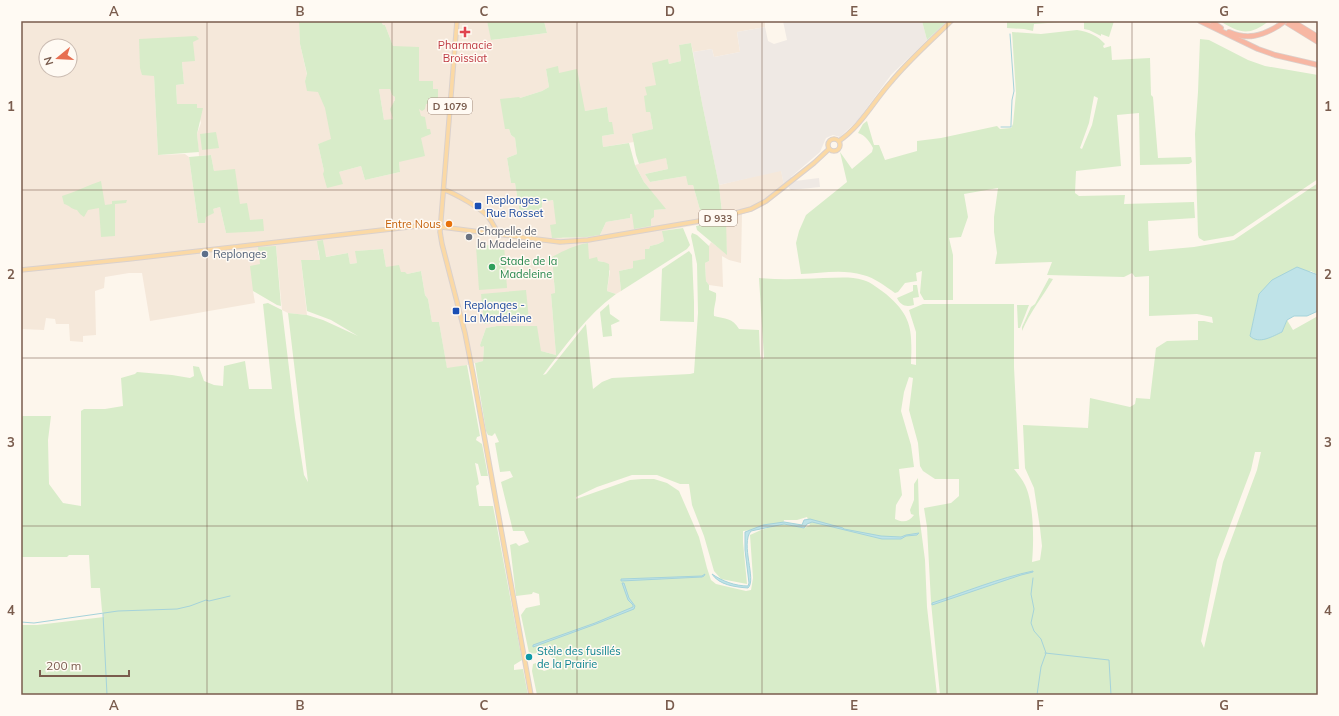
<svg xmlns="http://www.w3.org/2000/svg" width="1339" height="716" font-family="Mulish,sans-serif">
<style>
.residential{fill:#f5e8da;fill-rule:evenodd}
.industrial{fill:#efe9e4}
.green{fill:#d8ecc9;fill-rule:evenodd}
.water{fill:#bfe3e8;stroke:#a5d3da}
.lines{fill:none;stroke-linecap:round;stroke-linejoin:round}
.stream{stroke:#a5d3da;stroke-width:1}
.major-casing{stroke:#dad1cd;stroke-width:5.5}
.highway-casing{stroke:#dad1cd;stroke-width:6}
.major{stroke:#fbd9a5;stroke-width:3.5}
.highway{stroke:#f7b7a3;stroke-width:4.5}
.highway-bridge-casing{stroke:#dad1cd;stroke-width:6;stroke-linecap:butt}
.highway-bridge{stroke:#f7b7a3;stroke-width:4.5}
.grid{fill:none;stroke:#7a5c4d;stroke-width:1;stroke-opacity:0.55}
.health-dot{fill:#e0444e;stroke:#fffaf3;stroke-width:1.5}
.transit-dot{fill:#1a4fb4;stroke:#fffaf3;stroke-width:1.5}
.food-dot{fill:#e8710a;stroke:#fffaf3;stroke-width:1.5}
.worship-dot{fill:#6b7280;stroke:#fffaf3;stroke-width:1.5}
.service-dot{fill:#5c6f8a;stroke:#fffaf3;stroke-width:1.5}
.leisure-dot{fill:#2e9e5b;stroke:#fffaf3;stroke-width:1.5}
.culture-dot{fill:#0f9aa8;stroke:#fffaf3;stroke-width:1.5}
.labels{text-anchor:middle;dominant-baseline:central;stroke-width:3;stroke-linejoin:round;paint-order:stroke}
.shield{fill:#fffaf3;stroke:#a28b7f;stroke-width:1}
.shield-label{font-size:10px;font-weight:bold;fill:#7a5c4d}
.health-label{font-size:11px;fill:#be3a42;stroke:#fffaf3}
.transit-label{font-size:11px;fill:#164399;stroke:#fffaf3;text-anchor:start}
.food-label{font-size:11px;fill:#c56008;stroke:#fffaf3;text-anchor:end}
.worship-label{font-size:11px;fill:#5b616d;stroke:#fffaf3;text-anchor:start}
.service-label{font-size:11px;fill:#4e5e75;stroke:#fffaf3;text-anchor:start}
.leisure-label{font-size:11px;fill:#27864d;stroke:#fffaf3;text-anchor:start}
.culture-label{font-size:11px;fill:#0d838f;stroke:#fffaf3;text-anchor:start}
.neatline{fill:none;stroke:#7a5c4d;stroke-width:1.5}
.grid-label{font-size:13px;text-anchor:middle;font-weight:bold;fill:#7a5c4d}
</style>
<rect width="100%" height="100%" fill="#fdf6ec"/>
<path class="residential" d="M 21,21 L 299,21 L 300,44 L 307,75 L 305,81 L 318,92 L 333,93 L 331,140 L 318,144 L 324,171 L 339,172 L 361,166 L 365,180 L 400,172 L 399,162 L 421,137 L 430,134 L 427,129 L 384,120 L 379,89 L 390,89 L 392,95 L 395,97 L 395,100 L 393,101 L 433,90 L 419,81 L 393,46 L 385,25 L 383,25 L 381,21 L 487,21 L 492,40 L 547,33 L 544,21 L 765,21 L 765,27 L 737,32 L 740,52 L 714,57 L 712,49 L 693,52 L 691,43 L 679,45 L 681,61 L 669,64 L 668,59 L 656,85 L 647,96 L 645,96 L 647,112 L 650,112 L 653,129 L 633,134 L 634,142 L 603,147 L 602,136 L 614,134 L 609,122 L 607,107 L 585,111 L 559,73 L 546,69 L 549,87 L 542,91 L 520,98 L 509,129 L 511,135 L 515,138 L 517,154 L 507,158 L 511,183 L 515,182 L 520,213 L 542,202 L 553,200 L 557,224 L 562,238 L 600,235 L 606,222 L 630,218 L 629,214 L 632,214 L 651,218 L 653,210 L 665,209 L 644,182 L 635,165 L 666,157 L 668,169 L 645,174 L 650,182 L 686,176 L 693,185 L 702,217 L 722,213 L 719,185 L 781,170 L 785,190 L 765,205 L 753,211 L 742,214 L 741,263 L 729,260 L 722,256 L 723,287 L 709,285 L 706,281 L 705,263 L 709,261 L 709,246 L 711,242 L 727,254 L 725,220 L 663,231 L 664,241 L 658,244 L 650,246 L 645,260 L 633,261 L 633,268 L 619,271 L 621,291 L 616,294 L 607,291 L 610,271 L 604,262 L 589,259 L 552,257 L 555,294 L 551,294 L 556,355 L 541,351 L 497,326 L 486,328 L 480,345 L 484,346 L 483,361 L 467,365 L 447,369 L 439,322 L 432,322 L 428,299 L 425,295 L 421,271 L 407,274 L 386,267 L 383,249 L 356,251 L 357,263 L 350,264 L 348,253 L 325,257 L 323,240 L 318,251 L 320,260 L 301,260 L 307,315 L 288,313 L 282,310 L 276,246 L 260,264 L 253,291 L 255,303 L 186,315 L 150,321 L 142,273 L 129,273 L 105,277 L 104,288 L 95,291 L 96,335 L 83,336 L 83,342 L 70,341 L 69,324 L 56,324 L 55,319 L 46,318 L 44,330 L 21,329 ZM 196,36 L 182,62 L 184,84 L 176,85 L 177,104 L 197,104 L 197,108 L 201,123 L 197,134 L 199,156 L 211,155 L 214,171 L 240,204 L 250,220 L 226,233 L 220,207 L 213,209 L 198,223 L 189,157 L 185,154 L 158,155 L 154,76 ZM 46,46 L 70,46 L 70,70 L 46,70 Z"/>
<polygon class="industrial" points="783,21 922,21 927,40 891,75 858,120 840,137 833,135 826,138 820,152 791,177 795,181 819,178 820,187 791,190 788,187 785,190 781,171 719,185 702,103 693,52 712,49 714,57 740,52 737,32 765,27 768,41 774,44 787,40"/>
<g class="green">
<path d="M 299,21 L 381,21 L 383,25 L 385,25 L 393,46 L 419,47 L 419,81 L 433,81 L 433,89 L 438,89 L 438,101 L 426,104 L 425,109 L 422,111 L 419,109 L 421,116 L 425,117 L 427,129 L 430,129 L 431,134 L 421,138 L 425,156 L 399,162 L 400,172 L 365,180 L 361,166 L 339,172 L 343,184 L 327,188 L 323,174 L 324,171 L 318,144 L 331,139 L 325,108 L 318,92 L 307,91 L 305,81 L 307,74 L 300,44 ZM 379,89 L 390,89 L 392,95 L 395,97 L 395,100 L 390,109 L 393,119 L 384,120 Z"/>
<polygon points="487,21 544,21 547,33 491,40"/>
<polygon points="922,21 947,21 927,40"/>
<polygon points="1007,21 1074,21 1034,24 1033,31 1024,29 1007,28"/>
<polygon points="1084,21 1114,21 1109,37 1101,34 1101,36 1089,30 1084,29"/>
<path d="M 1220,21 L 1269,21 C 1249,36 1241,34 1220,21 Z"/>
<path d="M 1077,30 C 1089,32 1097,35 1105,44 L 1103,46 L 1104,48 L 1111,46 L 1112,60 L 1150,58 L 1151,95 L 1153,97 L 1158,158 L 1191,157 L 1192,162 L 1189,164 L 1140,165 L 1139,113 L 1117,115 L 1121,166 L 1076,171 L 1075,193 L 1079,196 L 1125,195 L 1124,204 L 1194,202 L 1195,218 L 1148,221 L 1149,251 L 1194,247 L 1234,240 L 1318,183 L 1318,275 L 1311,271 L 1259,294 L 1250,336 L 1282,332 L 1287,320 L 1293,330 L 1318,316 L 1318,695 L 940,695 L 931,602 L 927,527 L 924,508 L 951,503 L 959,496 L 959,479 L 935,479 L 923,471 L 920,466 L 918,443 L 909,410 L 913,378 L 909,377 L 904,392 L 901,411 L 911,445 L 914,467 L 899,469 L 902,495 L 896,505 L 895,519 C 903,523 909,522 914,515 L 911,514 L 910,510 L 914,500 L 914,484 L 918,478 L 919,514 L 925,560 L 927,607 L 937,695 L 537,695 L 532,671 L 533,664 L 536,663 L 538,667 L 544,671 C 551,669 553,668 555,662 C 548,650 541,655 529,653 L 521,615 L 526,608 L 540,605 L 539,594 L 533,592 L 532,594 L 516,596 L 510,545 L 516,543 L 519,546 L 529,542 L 524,531 L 513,531 L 501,482 L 513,477 L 510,471 L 500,472 L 495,443 L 499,442 L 495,433 L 492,436 L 488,435 L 486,431 L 475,363 L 483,361 L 484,346 L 481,347 L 480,345 L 486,328 L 497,326 L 537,326 L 541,351 L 556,355 L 551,294 L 555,293 L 552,257 C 563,251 575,245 588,243 L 589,259 L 597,257 L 598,261 L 604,262 L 609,264 C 610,274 608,281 607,291 L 616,294 C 586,316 565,346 543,375 L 546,374 L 586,324 L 593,389 L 602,382 L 612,378 L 690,374 L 694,373 L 698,313 L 697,264 L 691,236 L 692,233 L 697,235 L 709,246 L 709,261 L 705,263 L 706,281 L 709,285 L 709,290 L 716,293 C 717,301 713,307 714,316 C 725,319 733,318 739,329 L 759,330 L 760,354 L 761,360 L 764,358 L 759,278 C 781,280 802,279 823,278 C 836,278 850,276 863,280 C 871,282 879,289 886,294 C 913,317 912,331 911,364 L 916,365 L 916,332 L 909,310 L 923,304 L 1014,304 L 1014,367 L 1019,469 L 1014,469 C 1018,474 1022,479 1025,485 C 1034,503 1034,542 1032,562 L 1040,560 L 1042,546 L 1040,528 L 1034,488 L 1025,468 L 1023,425 L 1088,428 L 1090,398 L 1130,407 L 1135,404 L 1136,398 L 1150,399 L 1156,348 L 1167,341 L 1198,340 L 1198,321 L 1204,321 L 1213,323 L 1212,317 L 1197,314 L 1149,316 L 1149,276 L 1135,277 L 1132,273 L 1124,277 L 1047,275 L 1052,262 L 995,264 L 997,253 L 994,232 L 994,217 L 998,188 L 964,194 L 968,217 L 961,237 L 949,238 L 953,255 L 953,300 L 924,300 L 920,293 L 922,271 L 916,273 L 917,281 L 905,283 L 898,292 L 895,293 C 885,286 875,278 863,275 C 844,269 821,273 801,274 L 796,243 L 799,231 L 806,215 L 847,182 L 840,152 L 852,169 L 872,152 L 873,148 C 870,142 865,135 858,133 L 863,124 L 867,121 L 874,145 L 879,145 L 885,160 L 917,151 L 917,141 L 941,138 L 997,126 L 1000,129 L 1011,128 L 1013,124 L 1016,93 L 1012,32 L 1041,34 ZM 1094,96 L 1098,98 L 1092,125 L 1082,149 L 1080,148 L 1089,123 ZM 1255,452 L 1261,452 L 1257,470 L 1223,562 L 1204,648 L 1201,641 L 1217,560 L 1251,470 ZM 632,475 L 657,475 L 680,484 L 689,484 L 692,505 L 704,536 L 714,571 L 721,579 L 747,584 L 743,542 L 743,531 L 771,527 L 761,530 L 750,535 L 753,578 L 751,590 L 746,591 L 716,584 L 711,580 L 707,568 L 699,537 L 679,491 L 667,483 L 654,479 L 642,479 L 630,480 L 576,499 L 576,497 L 597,487 ZM 807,517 L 810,525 L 804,528 L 783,524 L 784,520 L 797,520 Z"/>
<polygon points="196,36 199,39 193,42 195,61 182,62 184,84 176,85 177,104 197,104 197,108 203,108 197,134 199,152 158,155 154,76 142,75 140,68 139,39"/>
<polygon points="1200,39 1209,40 1248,60 1265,66 1318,75 1318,179 1233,236 1204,241 1199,238 1198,235 1195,134 1198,92"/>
<polygon points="691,43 702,103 719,185 722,213 702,217 693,185 688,185 686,176 650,182 645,174 668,169 666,158 639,164 636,155 632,134 653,129 650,112 646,112 644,96 647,95 645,87 656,85 652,63 668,59 669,64 681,61 679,45"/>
<polygon points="558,66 559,73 577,69 585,111 607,107 609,122 612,122 614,134 602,136 603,147 629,143 635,165 644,182 666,209 654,210 654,217 651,219 651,226 634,229 632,214 630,214 630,218 606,222 600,235 587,237 552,238 550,225 556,224 553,200 542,202 542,209 538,213 520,213 515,183 511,183 507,158 517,154 515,138 511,135 509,129 505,129 500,99 519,97 520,98 542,91 549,87 546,69"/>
<polygon points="216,132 219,148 202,150 200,134"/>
<polygon points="211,155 214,171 235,169 240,204 247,203 250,220 263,219 264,231 226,233 220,207 213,209 214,213 206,217 205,223 198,223 189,157"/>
<path d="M 101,181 L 105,205 L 112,204 L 112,201 L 127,200 L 126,203 L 115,204 L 115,236 L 101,237 L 99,208 L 88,210 L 84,217 L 80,214 L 77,210 C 71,209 69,205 64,204 L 62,196 C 76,192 88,185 101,181 Z"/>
<polygon points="726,220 727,255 697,230 696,226"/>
<polygon points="683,228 690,245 687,249 621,291 619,271 633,268 633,261 645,259 645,249 649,249 650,246 658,244 664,241 662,231"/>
<polygon points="323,240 326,257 348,253 350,264 357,263 355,251 383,249 386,267 399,265 401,272 405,272 407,274 421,271 425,295 428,299 432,322 439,322 447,368 467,365 480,436 477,437 476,440 482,444 488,476 481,476 478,464 475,463 479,484 476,486 479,506 493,506 522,660 514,665 514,670 523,669 528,695 21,695 21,625 37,625 104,617 102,611 100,588 91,588 89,555 69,555 67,557 21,557 21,417 23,416 51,416 48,440 49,484 63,503 81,506 81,411 84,409 105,409 123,406 121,378 135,374 137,372 172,375 190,378 194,376 193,366 199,367 204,381 214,385 223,386 224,366 245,361 249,389 272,389 263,304 268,303 282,310 295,418 304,475 308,482 288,313 307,315 323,320 358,336 331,320 307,311 301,260 320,260 317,241"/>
<polygon points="504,244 507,288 479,290 476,246"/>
<polygon points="276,246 281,306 277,305 253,291 250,266 260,264 258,247"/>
<polygon points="689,251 692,255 694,302 694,322 660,321 662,269"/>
<path d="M 1049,278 L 1053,279 C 1043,296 1030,312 1022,331 L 1022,327 L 1031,307 L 1035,304 Z"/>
<path d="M 913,285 L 917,285 L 919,297 L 913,298 L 914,305 C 906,307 901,306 897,298 L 913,291 Z"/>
<polygon points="526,290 529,320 484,324 481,294"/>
<polygon points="609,304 610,314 620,321 611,325 612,336 603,337 600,312"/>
<polygon points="1017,305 1029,305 1020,328 1018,328"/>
</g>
<g class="water">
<path d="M 1297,267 L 1318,275 L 1318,311 L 1307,316 L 1294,316 L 1287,320 L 1282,332 C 1273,336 1259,345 1250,336 L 1259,294 L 1272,280 Z"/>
<path d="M 810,519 L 843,528 L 844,529 L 881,536 L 901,537 L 906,535 L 919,533 L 917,535 L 906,536 L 901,539 L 882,539 L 812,522 L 807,524 L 804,528 L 784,524 L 751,531 C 740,544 757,580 748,588 C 735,587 719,585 712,574 C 722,581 735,586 748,586 L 749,583 L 745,550 L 745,532 L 763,525 L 784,522 L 802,525 L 804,520 Z"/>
<path d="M 1033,571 L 1033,572 L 1021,575 L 932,605 L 932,603 C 965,592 999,578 1033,571 Z"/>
<polygon points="705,574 704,576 702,577 621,581 621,579 702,576"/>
<polygon points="622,583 624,583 629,598 635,606 634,609 596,624 533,647 533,645 595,623 633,607 633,605 628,600"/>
</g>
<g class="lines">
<g class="stream">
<polyline points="1001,127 1011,127 1011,124 1012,100 1014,91 1010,34"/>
<polyline points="1033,578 1031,594 1034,609 1031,623 1034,631 1041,639 1046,653 1041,667 1037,695"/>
<polyline points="103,614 107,695"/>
<polyline points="21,622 34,623 118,611 177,609 190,606 206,600 209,601 230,596"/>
<polyline points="1045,653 1109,660 1111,695"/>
</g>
<defs>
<g id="major">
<polyline points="457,21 440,232 442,244 465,333 473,374 531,695"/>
<circle cx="834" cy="145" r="6"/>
<path d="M 839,141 C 861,126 873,102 891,82 C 909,60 931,41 951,21"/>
<path d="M 444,190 C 453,192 484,210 489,218 C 493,223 495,229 499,234"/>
<polyline points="21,270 129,259 426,225 560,242 588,240 717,218 751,209 766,201 814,163 829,149"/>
</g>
<g id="highway">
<polyline points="1200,21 1258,49 1275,55 1318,65"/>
<polyline points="1211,21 1221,28"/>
<polyline points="1284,21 1318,42"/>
<polyline points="1292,21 1318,37"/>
<path d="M 1229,32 C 1247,40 1262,36 1278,26"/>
</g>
</defs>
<use href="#major" class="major-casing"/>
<use href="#highway" class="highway-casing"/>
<use href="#major" class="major"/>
<use href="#highway" class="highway"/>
<defs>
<polyline id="highway-bridge" points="1278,26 1285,21"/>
</defs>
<use href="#highway-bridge" class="highway-bridge-casing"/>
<use href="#highway-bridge" class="highway-bridge"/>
</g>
<path class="grid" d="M 207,21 L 207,695M 392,21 L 392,695M 577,21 L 577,695M 762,21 L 762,695M 947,21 L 947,695M 1132,21 L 1132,695M 21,190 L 1318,190M 21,358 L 1318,358M 21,526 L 1318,526"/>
<path class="health-dot" d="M463 26h4v4h4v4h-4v4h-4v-4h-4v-4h4z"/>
<g class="transit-dot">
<rect x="474" y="202" width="8" height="8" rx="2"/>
<rect x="452" y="307" width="8" height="8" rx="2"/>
</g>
<circle class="food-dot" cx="449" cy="224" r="4"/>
<circle class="worship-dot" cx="469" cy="237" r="4"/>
<circle class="service-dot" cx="205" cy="254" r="4"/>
<circle class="leisure-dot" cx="492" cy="267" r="4"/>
<circle class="culture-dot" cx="529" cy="657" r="4"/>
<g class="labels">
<g class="shield">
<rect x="428" y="98" width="44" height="16" rx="3"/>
<rect x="699" y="210" width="38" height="16" rx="3"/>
</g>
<g class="shield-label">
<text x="450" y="106">D 1079</text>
<text x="718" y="218">D 933</text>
</g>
<g class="health-label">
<text x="465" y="45">Pharmacie<tspan x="465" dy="13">Broissiat</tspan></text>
</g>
<g class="transit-label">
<text x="486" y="200">Replonges -<tspan x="486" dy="13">Rue Rosset</tspan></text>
<text x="464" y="305">Replonges -<tspan x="464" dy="13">La Madeleine</tspan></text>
</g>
<g class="food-label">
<text x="441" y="224">Entre Nous</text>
</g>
<g class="worship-label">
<text x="477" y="231">Chapelle de<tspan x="477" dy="13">la Madeleine</tspan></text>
</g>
<g class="service-label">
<text x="213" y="254">Replonges</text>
</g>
<g class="leisure-label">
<text x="500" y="261">Stade de la<tspan x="500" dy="13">Madeleine</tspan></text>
</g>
<g class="culture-label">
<text x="537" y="651">Stèle des fusillés<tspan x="537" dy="13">de la Prairie</tspan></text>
</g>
</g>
<rect width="1339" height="716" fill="none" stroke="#fffaf3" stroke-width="44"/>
<g transform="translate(58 58) rotate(252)"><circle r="19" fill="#fffaf3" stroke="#cabbb1"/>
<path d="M0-3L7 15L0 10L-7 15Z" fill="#e76f51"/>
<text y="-6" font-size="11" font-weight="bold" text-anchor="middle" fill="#7a5c4d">N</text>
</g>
<path d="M40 670v6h89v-6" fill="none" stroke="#7a5c4d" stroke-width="2"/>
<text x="46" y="670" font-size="12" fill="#7a5c4d" stroke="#fffaf3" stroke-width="3" paint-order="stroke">200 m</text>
<rect x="22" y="22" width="1295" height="672" class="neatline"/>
<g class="grid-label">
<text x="114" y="16">A</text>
<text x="300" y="16">B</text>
<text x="484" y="16">C</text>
<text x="670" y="16">D</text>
<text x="854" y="16">E</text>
<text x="1040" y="16">F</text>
<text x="1224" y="16">G</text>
<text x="11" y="111">1</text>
<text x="1328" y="111">1</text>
<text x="11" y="279">2</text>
<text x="1328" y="279">2</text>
<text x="11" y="447">3</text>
<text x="1328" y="447">3</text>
<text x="11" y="615">4</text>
<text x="1328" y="615">4</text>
<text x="114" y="710">A</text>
<text x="300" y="710">B</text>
<text x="484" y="710">C</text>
<text x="670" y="710">D</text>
<text x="854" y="710">E</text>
<text x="1040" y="710">F</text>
<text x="1224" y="710">G</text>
</g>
</svg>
